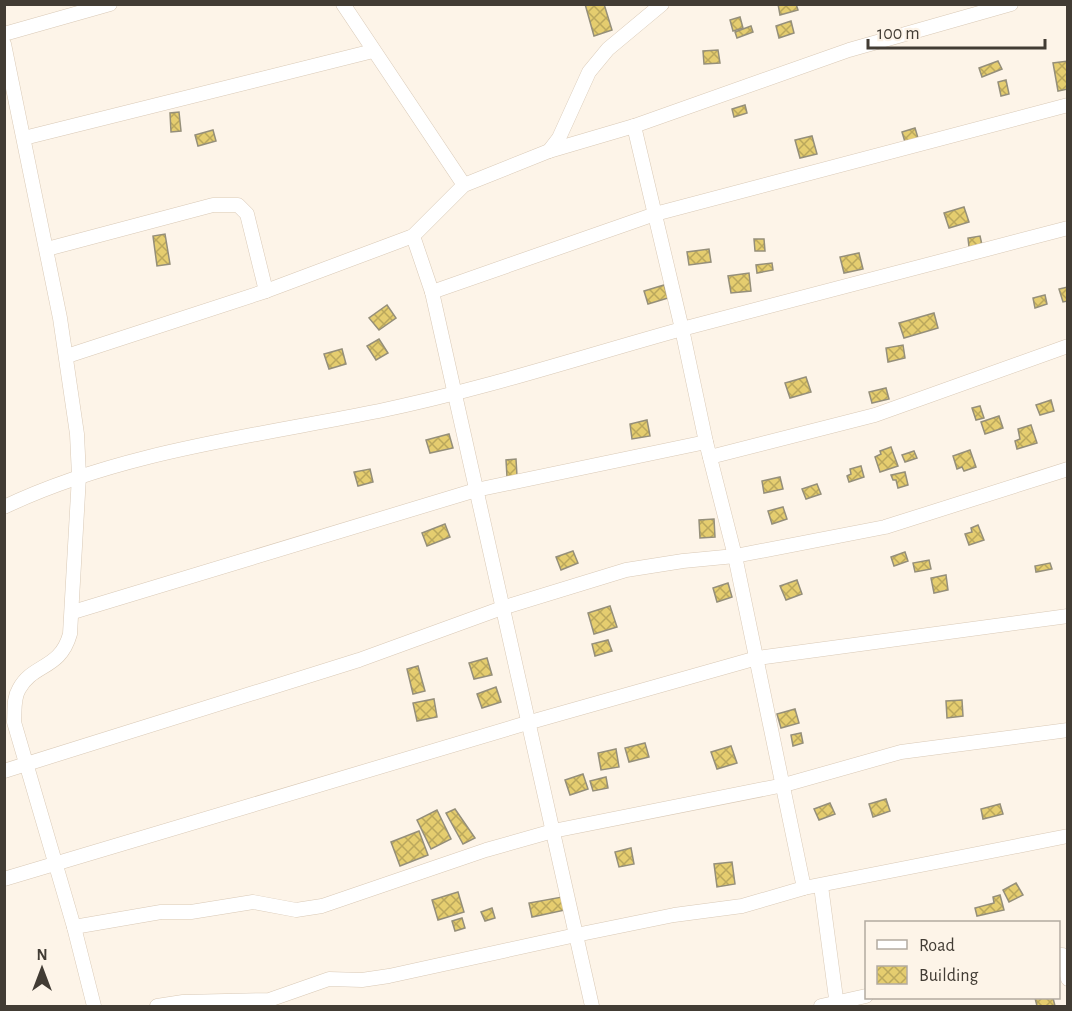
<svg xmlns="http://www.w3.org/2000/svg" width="1072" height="1011" font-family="'Alegreya Sans',sans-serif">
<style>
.building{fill:url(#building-cross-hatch);stroke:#958f7a;stroke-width:1.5}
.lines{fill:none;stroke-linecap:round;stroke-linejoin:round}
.minor-casing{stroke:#d9c9b6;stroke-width:15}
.minor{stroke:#fff;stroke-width:14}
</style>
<defs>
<pattern id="building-cross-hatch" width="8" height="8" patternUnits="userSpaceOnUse" patternTransform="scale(1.5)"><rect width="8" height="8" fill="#e5cd6f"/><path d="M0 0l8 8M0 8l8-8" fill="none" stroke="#bba85c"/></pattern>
</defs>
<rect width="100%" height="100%" fill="#fdf4e8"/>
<g class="building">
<polygon points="585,4 604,4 612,30 594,36"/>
<polygon points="778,4 796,4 798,10 780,15"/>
<polygon points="740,17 743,28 733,31 730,20"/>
<polygon points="791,21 794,33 779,38 776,26"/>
<polygon points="751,26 753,32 737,38 735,32"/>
<polygon points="718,50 720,63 704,64 703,51"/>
<polygon points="998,61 1002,69 982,77 979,68"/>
<polygon points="1068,61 1068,89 1058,91 1053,63"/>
<polygon points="1006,80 1009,94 1001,96 998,82"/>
<polygon points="745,105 747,113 734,117 732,109"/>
<polygon points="179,112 181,131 171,132 170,113"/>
<polygon points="915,128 918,138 905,142 902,132"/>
<polygon points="213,130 216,141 198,146 195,135"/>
<polygon points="812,136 817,154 800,158 795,140"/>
<polygon points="964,207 969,222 949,228 944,213"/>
<polygon points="165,234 170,264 157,266 153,236"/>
<polygon points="980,236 982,245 969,247 968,238"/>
<polygon points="754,239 764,239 765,251 755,251"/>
<polygon points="709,249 711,262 689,265 687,252"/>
<polygon points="859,253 863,269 844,273 840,257"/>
<polygon points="772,263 773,270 757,273 756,265"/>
<polygon points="749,273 751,291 731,293 728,276"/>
<polygon points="664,285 668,298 648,304 644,291"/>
<polygon points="1068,287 1068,301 1063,302 1059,289"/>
<polygon points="1045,295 1047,304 1035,308 1033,298"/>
<polygon points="387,305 396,318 379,330 369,318"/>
<polygon points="934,313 938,328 904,338 899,323"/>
<polygon points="379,339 388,353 376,360 367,346"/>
<polygon points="903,345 905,358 888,362 886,348"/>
<polygon points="342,349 346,364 329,369 324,354"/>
<polygon points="806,377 811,392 790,398 785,383"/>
<polygon points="886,388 889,399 872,403 869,392"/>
<polygon points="1051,400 1054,411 1040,415 1036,405"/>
<polygon points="980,406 984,418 976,420 972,408"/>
<polygon points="999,416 1003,428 985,434 981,422"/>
<polygon points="647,420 650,436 632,439 630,424"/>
<polygon points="1031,425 1037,443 1017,449 1015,441 1020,439 1018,429"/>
<polygon points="449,434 453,448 430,453 426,440"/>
<polygon points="891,447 898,466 880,472 875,457 881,454 880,451"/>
<polygon points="970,450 976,467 964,471 962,467 957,469 953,456"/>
<polygon points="914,451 917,458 905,462 902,455"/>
<polygon points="516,459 517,476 507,477 506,460"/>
<polygon points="861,466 864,477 849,482 847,476 851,474 850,469"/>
<polygon points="370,469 373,482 358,486 354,472"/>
<polygon points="905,472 908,485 898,488 896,480 893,480 891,475"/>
<polygon points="780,477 783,489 764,493 762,481"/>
<polygon points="817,484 821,494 806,499 802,489"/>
<polygon points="783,507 787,519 772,524 768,511"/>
<polygon points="714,519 715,537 700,538 699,520"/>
<polygon points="445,524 450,537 427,546 422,533"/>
<polygon points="978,525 984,540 969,545 965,534 972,532 971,528"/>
<polygon points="573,551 578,563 561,570 556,557"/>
<polygon points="905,552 908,561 894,566 891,557"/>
<polygon points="929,560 931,569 915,572 913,563"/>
<polygon points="1050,563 1052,569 1036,572 1035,566"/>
<polygon points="946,575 948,590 934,593 931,578"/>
<polygon points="797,580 802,594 786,600 780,586"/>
<polygon points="728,583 732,597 717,602 713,588"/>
<polygon points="610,606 617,627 594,634 588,613"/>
<polygon points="608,640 612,651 595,656 592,644"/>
<polygon points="487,658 492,675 474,679 469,663"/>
<polygon points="418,666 425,691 413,694 407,669"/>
<polygon points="496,687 501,702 482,708 477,694"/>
<polygon points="434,699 437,717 417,721 413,703"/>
<polygon points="962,700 963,716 947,718 946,701"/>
<polygon points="795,709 799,723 781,728 777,714"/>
<polygon points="801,733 803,743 793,746 791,735"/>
<polygon points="645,743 649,757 629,762 625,748"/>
<polygon points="731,746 737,763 717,769 711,752"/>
<polygon points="616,749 619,767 601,770 598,753"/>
<polygon points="583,774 588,789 570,795 565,780"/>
<polygon points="606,777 608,788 593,791 590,781"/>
<polygon points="886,799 890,811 873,817 869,804"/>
<polygon points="830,803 835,814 819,820 814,809"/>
<polygon points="1000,804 1003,814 983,819 981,809"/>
<polygon points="455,809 475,838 463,844 446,813"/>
<polygon points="437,810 451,839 431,849 417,820"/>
<polygon points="419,831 428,855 400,866 391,842"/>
<polygon points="631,848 634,864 619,867 615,852"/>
<polygon points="732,862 735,884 717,887 714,864"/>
<polygon points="1016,883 1023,895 1009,902 1003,890"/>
<polygon points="458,892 464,912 438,920 432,900"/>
<polygon points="1000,895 1004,910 977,916 975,908 994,903 993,897"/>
<polygon points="562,897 565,910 532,917 529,903"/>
<polygon points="492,908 495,918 485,921 481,912"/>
<polygon points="462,918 465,928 455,931 452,921"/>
<polygon points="1035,998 1053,998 1055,1006 1037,1006"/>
</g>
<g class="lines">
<defs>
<g id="minor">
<polyline points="343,4 464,185"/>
<polyline points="4,34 110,4"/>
<path d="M 4,44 L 60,318 L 77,434 L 79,476 L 70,634 C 60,670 33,663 19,689 C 13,699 15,711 14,722 L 74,927 L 94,1006"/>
<polyline points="634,126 682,329 1068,228"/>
<polyline points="24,138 373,51"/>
<polyline points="549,151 634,126 849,50 1011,4"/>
<polyline points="413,236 432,292 576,935 674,915 742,906 804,888 1068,836"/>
<polyline points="47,249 213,205 238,205 247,214 266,291"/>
<polyline points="432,292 655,214 1068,105"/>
<polyline points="67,356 266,291 413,236 464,185 549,151 559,138 589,72 608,49 662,4"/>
<polyline points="710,457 875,415 1068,346"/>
<path d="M 4,507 C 119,452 255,436 379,411 C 481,390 581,357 682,329 L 706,442 L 735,556 L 804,888"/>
<polyline points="73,612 476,490 706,442"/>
<polyline points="4,771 359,660 502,608 626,570 683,561 735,556 885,527 1068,469"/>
<polyline points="4,879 527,723 757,658 1068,616"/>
<polyline points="821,886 837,1006"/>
<polyline points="74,927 161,912 191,912 253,902 296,910 322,906 486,850 553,831 784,785 901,752 1068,730"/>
<polyline points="1058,955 1062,955 1068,979"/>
<polyline points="157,1006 183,1002 269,1000 329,979 362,980 389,976 576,935 592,1006"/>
<polyline points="821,1006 866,996"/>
</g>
</defs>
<use href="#minor" class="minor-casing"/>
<use href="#minor" class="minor"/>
</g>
<rect width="1072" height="1011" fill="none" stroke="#423c34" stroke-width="12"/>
<rect x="865" y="921" width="195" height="78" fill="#fdf4e8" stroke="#b2aaa0" stroke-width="1.5"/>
<rect x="877" y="940" width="30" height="9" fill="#ffffff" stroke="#b2aaa0" stroke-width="1.5"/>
<text x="919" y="951" font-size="18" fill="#423c34">Road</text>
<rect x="877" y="966" width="30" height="18" fill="url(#building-cross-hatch)" stroke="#b2aaa0" stroke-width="1.5"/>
<text x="919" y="981" font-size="18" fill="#423c34">Building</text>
<g transform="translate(42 969)" stroke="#fdf4e8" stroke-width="4.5" paint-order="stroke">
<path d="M0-4.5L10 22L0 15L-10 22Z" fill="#423c34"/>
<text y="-9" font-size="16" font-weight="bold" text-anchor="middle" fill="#423c34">N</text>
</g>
<path d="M868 39v9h177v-9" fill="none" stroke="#423c34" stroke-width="3"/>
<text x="877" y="39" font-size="18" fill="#423c34" stroke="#fdf4e8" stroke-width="4.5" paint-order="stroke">100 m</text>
</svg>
